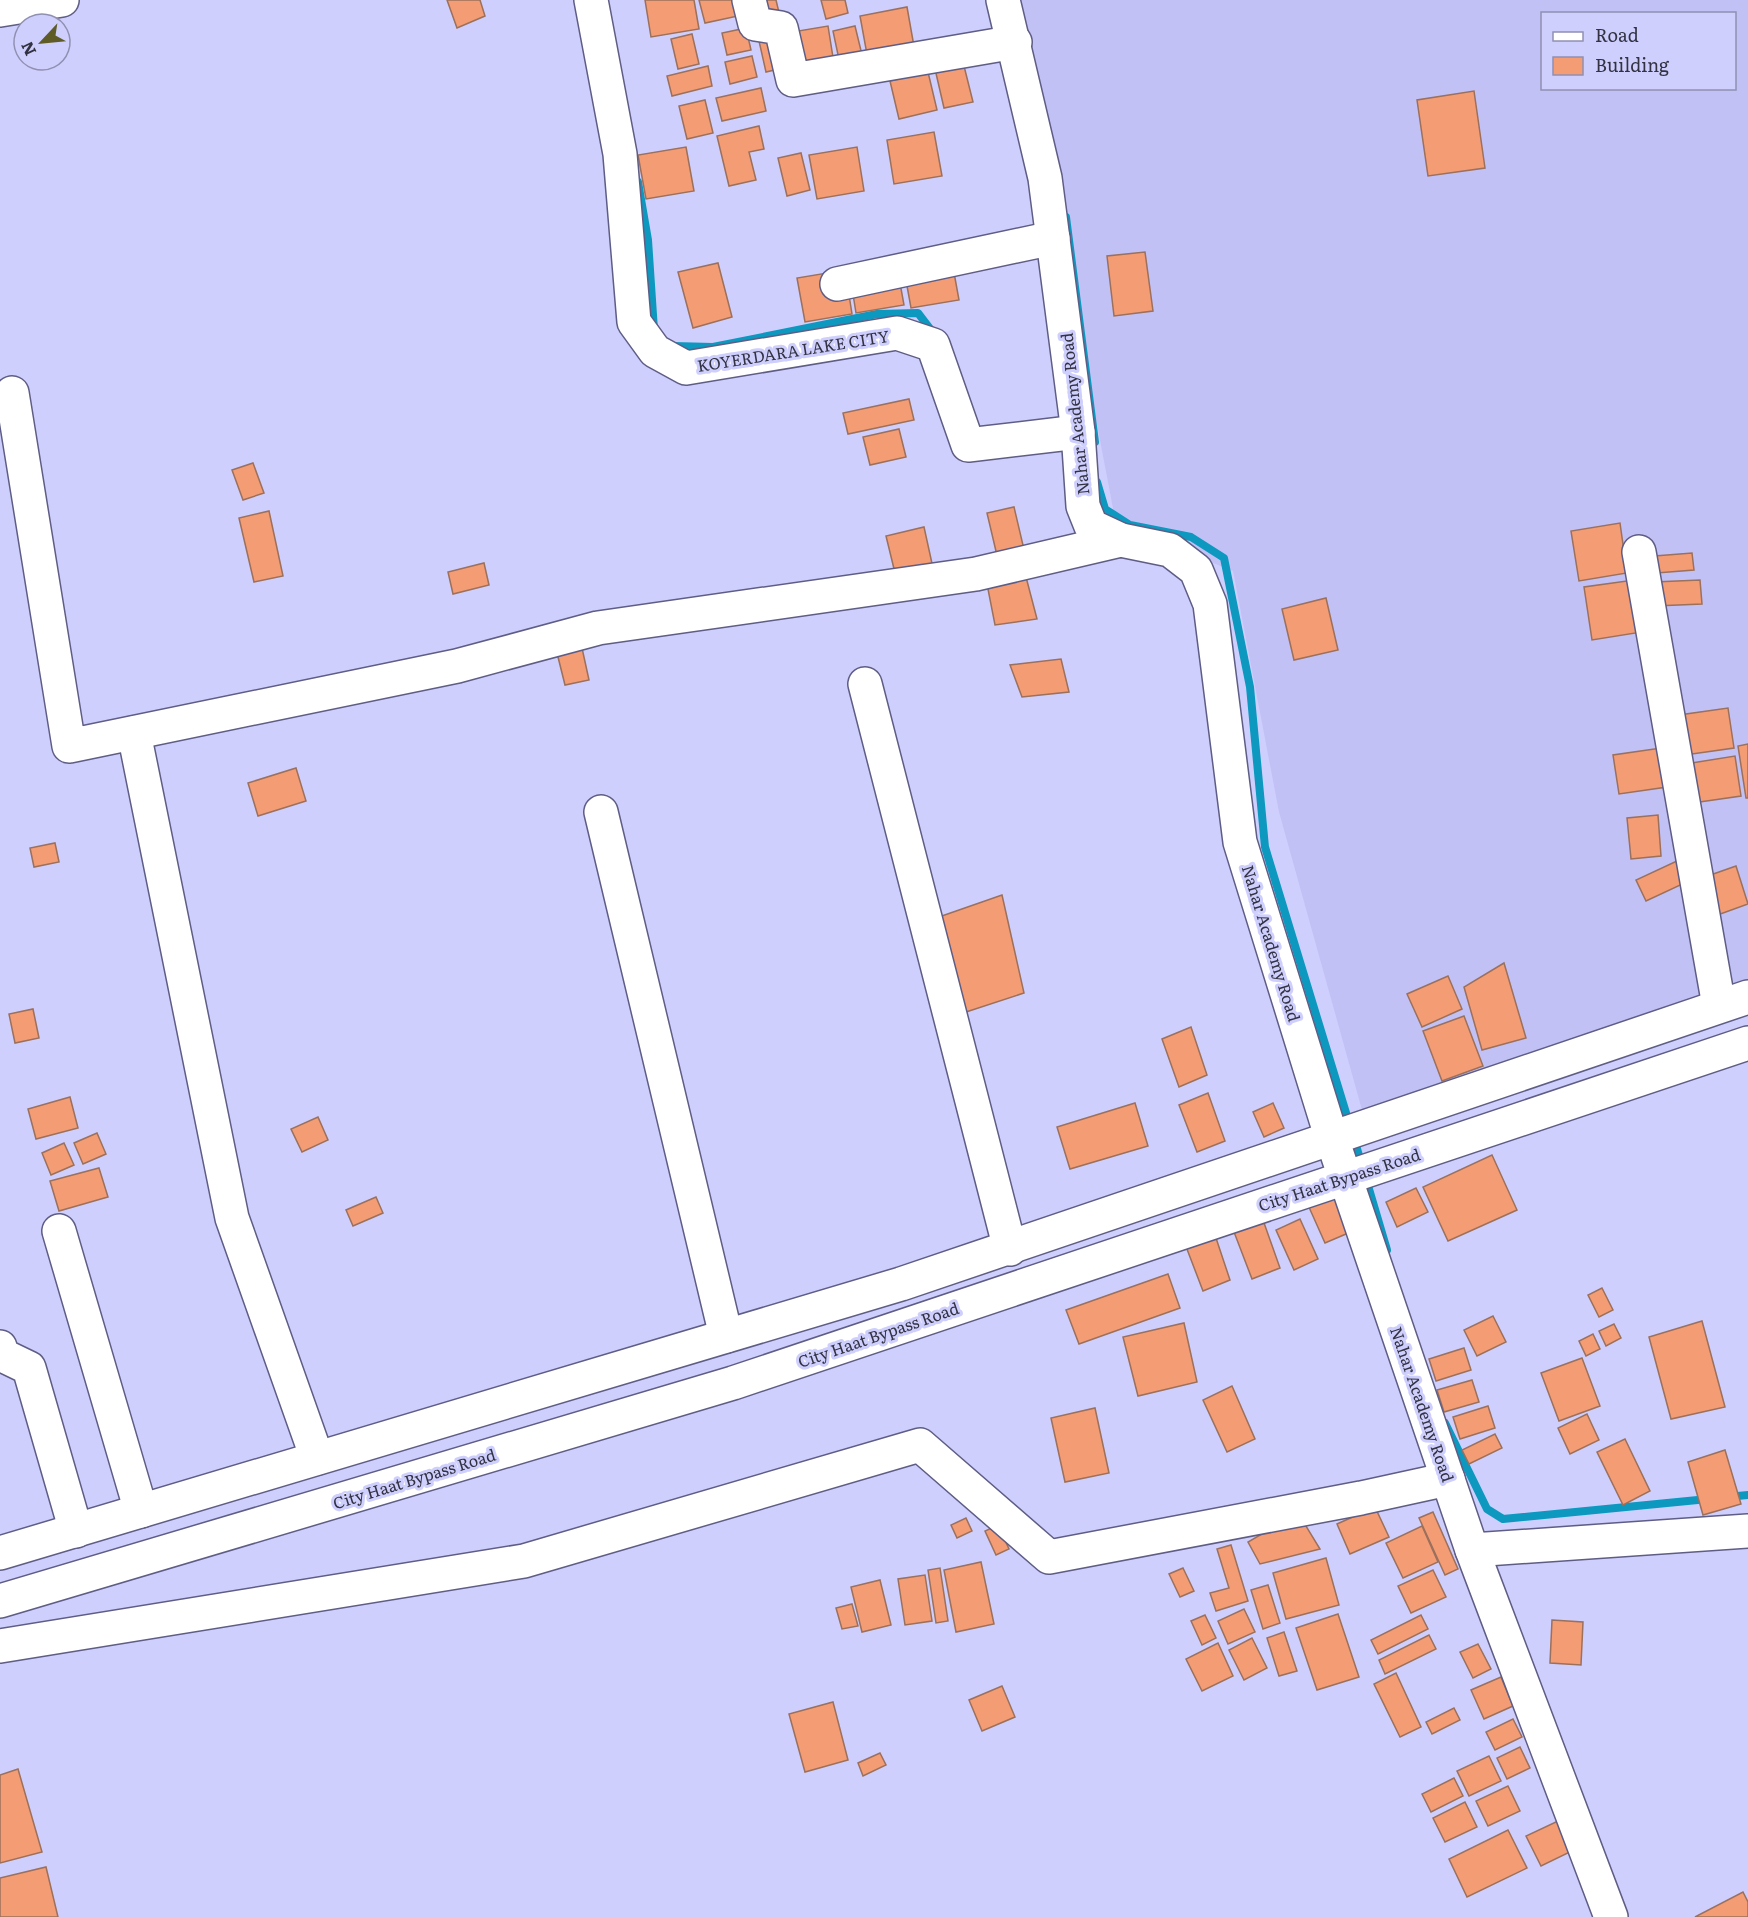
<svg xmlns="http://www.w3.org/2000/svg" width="1748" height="1917" font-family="Literata,serif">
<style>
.built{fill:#c2c1f6;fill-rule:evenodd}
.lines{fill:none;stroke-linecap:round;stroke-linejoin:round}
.stream{stroke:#0d98c0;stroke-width:8}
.building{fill:#f49c74;stroke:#9b705c;stroke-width:1.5}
.minor-casing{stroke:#5e5d85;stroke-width:36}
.major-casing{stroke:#5e5d85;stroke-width:36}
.minor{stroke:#fff;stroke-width:33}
.major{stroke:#fff;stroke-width:33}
.labels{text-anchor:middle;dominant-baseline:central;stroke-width:6;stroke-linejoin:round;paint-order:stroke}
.street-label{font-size:16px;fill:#323243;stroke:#cfcffd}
</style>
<rect width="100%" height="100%" fill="#cfcffd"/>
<path class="built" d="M 1016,0 L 1748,0 L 1748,1001 L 1367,1128 L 1279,812 L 1233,571 L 1116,524 ZM 1542,14 L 1734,14 L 1734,88 L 1542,88 Z"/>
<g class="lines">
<g class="stream">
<polyline points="638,182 648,240 654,330"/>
<polyline points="1066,217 1095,442"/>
<polyline points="673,346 713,347 877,314 918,313 934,334"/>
<polyline points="1097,482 1105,509 1130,525 1191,537 1224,558 1250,687 1265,847 1350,1126"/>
<polyline points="1354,1138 1362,1166"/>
<polyline points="1366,1179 1387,1250"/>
<polyline points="1445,1423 1487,1509 1503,1519 1708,1499"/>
<polyline points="1727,1497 1748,1495"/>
</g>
</g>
<g class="building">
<polygon points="447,0 480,0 485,16 457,28"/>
<polygon points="645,0 694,0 699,29 651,37"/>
<polygon points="699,0 734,0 738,16 705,23"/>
<polygon points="753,0 776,0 782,25"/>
<polygon points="821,0 845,0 848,13 826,19"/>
<polygon points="907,7 915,52 868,60 860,16"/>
<polygon points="828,26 835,70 788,79 780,34"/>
<polygon points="855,26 864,63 841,69 833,31"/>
<polygon points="746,28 751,50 727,55 722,33"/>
<polygon points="692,34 699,64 678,69 671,39"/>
<polygon points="775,37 783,68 766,72 759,41"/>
<polygon points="752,56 757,77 730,84 725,62"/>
<polygon points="963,62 973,102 944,108 935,69"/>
<polygon points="708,66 712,86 672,96 667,76"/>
<polygon points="928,72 937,110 899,119 890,81"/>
<polygon points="761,88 766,111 722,121 716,98"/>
<polygon points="1474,91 1485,168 1428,176 1417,100"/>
<polygon points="705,100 713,133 687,139 679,106"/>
<polygon points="759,126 764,149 749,152 756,180 729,186 717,136"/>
<polygon points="934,132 942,176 894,184 887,140"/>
<polygon points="686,147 694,191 646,199 638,155"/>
<polygon points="857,147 864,191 817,199 809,155"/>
<polygon points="801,153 810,190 787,196 778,158"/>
<polygon points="1145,252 1153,311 1114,316 1107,256"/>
<polygon points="951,256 959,300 911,308 903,264"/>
<polygon points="896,261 904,305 856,313 849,269"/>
<polygon points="718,263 732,317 693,328 678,272"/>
<polygon points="845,270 852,314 805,322 797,278"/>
<polygon points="909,399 914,420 848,434 843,413"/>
<polygon points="899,429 906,457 870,465 863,437"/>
<polygon points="253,463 264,493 243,500 232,470"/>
<polygon points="1014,507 1026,558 999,564 987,513"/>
<polygon points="269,511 283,576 254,582 239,518"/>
<polygon points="1620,523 1627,573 1579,581 1571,531"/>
<polygon points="924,527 933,568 896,577 886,536"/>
<polygon points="1692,553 1694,570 1644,574 1642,557"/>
<polygon points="484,563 489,585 453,594 448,572"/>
<polygon points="1026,577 1037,619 995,625 986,579"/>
<polygon points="1634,580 1642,632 1592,640 1584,587"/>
<polygon points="1700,580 1702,604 1655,606 1654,582"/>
<polygon points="1326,598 1338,650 1294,660 1282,609"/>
<polygon points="582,648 589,680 565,685 557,653"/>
<polygon points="1061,659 1069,692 1022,697 1010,665"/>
<polygon points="1728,708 1734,748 1678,756 1672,716"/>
<polygon points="1748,744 1748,798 1746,798 1738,746"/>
<polygon points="1668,747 1674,786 1619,794 1613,755"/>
<polygon points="1735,756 1741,796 1686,804 1679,765"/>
<polygon points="296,768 306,801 258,816 248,783"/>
<polygon points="1658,815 1661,856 1631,859 1627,818"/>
<polygon points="55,843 59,862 34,867 30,848"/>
<polygon points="1679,860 1689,881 1646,901 1636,880"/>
<polygon points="1736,866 1748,904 1712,917 1699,879"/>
<polygon points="1002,895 1024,993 963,1013 936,918"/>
<polygon points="1504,963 1526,1038 1482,1050 1464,987"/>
<polygon points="1448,976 1462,1009 1422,1027 1407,994"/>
<polygon points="33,1009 39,1038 15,1043 9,1014"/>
<polygon points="1464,1016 1483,1066 1442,1081 1423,1031"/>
<polygon points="1191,1027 1207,1075 1179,1087 1162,1039"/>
<polygon points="1208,1093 1225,1141 1197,1152 1179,1105"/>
<polygon points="70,1097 78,1128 36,1139 28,1109"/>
<polygon points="1135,1103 1148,1146 1070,1169 1057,1127"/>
<polygon points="1273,1103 1284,1128 1264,1137 1253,1112"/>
<polygon points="318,1117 328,1140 302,1152 291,1129"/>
<polygon points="97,1133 106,1154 83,1164 74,1143"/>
<polygon points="64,1143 74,1165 51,1175 42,1153"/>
<polygon points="1492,1155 1517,1210 1448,1241 1423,1187"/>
<polygon points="99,1168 108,1197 59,1211 50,1181"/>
<polygon points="1416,1188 1428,1212 1397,1227 1386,1202"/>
<polygon points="1336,1193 1353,1231 1325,1243 1308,1205"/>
<polygon points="376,1197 383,1213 353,1226 346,1210"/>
<polygon points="1300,1219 1318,1259 1294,1270 1276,1230"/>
<polygon points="1263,1220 1280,1268 1252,1279 1234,1232"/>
<polygon points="1214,1232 1230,1280 1203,1291 1185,1244"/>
<polygon points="1168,1274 1180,1308 1079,1344 1066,1310"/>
<polygon points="1602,1288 1613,1310 1599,1317 1588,1295"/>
<polygon points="1493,1316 1506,1342 1477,1356 1464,1330"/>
<polygon points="1702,1321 1725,1407 1671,1419 1649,1337"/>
<polygon points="1184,1323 1197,1382 1138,1396 1123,1337"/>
<polygon points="1614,1324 1621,1338 1606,1346 1599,1331"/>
<polygon points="1593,1334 1600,1349 1586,1356 1579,1341"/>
<polygon points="1464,1348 1471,1370 1436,1381 1429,1359"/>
<polygon points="1582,1358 1600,1406 1559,1421 1541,1373"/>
<polygon points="1472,1380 1479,1402 1444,1412 1437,1390"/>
<polygon points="1232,1386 1255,1439 1227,1452 1203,1400"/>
<polygon points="1488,1406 1495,1428 1460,1439 1453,1417"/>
<polygon points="1095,1408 1109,1473 1065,1482 1051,1418"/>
<polygon points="1587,1414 1599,1440 1570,1454 1558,1428"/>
<polygon points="1495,1434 1502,1448 1469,1464 1462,1450"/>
<polygon points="1625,1439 1650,1491 1623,1505 1597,1452"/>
<polygon points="1725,1450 1741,1504 1703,1515 1688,1462"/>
<polygon points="1375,1507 1389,1537 1350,1554 1337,1524"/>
<polygon points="1433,1512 1458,1569 1445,1575 1419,1518"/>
<polygon points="1298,1513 1320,1549 1260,1564 1248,1542"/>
<polygon points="966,1518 972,1531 957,1538 951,1525"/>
<polygon points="998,1525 1009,1549 996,1555 985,1531"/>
<polygon points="1422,1526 1438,1562 1403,1578 1386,1543"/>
<polygon points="1231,1545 1248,1601 1216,1611 1210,1593 1229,1588 1217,1549"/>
<polygon points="1326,1558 1339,1605 1286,1619 1273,1573"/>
<polygon points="981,1562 994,1624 956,1632 944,1570"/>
<polygon points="940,1568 948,1621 936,1623 928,1570"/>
<polygon points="1183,1568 1194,1591 1180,1597 1169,1574"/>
<polygon points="1433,1570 1446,1597 1411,1613 1398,1586"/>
<polygon points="925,1575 932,1621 905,1625 898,1579"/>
<polygon points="880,1580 891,1625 862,1632 851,1587"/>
<polygon points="1268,1585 1280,1623 1263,1629 1251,1590"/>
<polygon points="852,1604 858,1626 842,1629 836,1608"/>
<polygon points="1244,1609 1255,1632 1228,1644 1218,1621"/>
<polygon points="1338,1614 1359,1677 1317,1690 1296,1628"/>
<polygon points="1205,1615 1216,1638 1202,1645 1191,1621"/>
<polygon points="1421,1615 1428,1629 1378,1654 1371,1640"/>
<polygon points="1552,1620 1583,1622 1581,1665 1550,1663"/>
<polygon points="1284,1632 1297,1671 1279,1676 1267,1638"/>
<polygon points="1429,1635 1436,1649 1385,1674 1379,1660"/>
<polygon points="1252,1638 1267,1668 1244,1680 1229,1650"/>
<polygon points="1218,1643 1233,1676 1202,1691 1186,1659"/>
<polygon points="1478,1644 1491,1669 1473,1678 1460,1652"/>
<polygon points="1396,1673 1421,1727 1400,1737 1374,1684"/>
<polygon points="1501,1677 1513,1706 1484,1719 1471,1690"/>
<polygon points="1002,1686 1015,1717 982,1731 969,1700"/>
<polygon points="833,1702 848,1760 805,1772 789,1714"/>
<polygon points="1454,1708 1460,1720 1432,1734 1426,1722"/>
<polygon points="1513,1719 1522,1737 1495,1750 1486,1732"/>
<polygon points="1520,1747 1530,1768 1507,1779 1497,1758"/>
<polygon points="880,1753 886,1765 863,1776 858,1763"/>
<polygon points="1489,1756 1501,1781 1469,1796 1457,1771"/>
<polygon points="18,1769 42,1852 0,1863 0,1775"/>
<polygon points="1454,1778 1463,1796 1431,1812 1422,1794"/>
<polygon points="1508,1786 1520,1811 1488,1826 1476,1801"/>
<polygon points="1465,1802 1477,1827 1445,1842 1433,1818"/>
<polygon points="1558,1821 1572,1851 1541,1866 1526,1836"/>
<polygon points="1508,1830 1527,1868 1467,1897 1449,1859"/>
<polygon points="46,1867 58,1917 0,1917 0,1878"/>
<polygon points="1743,1892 1748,1902 1748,1917 1695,1917"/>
</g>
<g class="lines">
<defs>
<g id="minor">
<polyline points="591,0 620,154 634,322 655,351 686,368 897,333 933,345 968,445 1078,432"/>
<polyline points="749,0 755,24 781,28 793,80 1015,42"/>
<polyline points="1003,0 1045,178 1078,432 1083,506 1091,526 1121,540 1170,550 1196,570 1210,604 1240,842 1331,1136 1472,1550 1611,1917"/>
<polyline points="0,10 62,0"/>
<polyline points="837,284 1053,238"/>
<polyline points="12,393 69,746 457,666 598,628 976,574 1121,540"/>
<polyline points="1639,552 1719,1006"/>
<polyline points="865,684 1010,1249"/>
<polyline points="134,733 232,1218 317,1458"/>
<polyline points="601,812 726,1336"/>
<polyline points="59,1231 141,1511"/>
<polyline points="0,1347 2,1355 29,1368 76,1531"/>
<polyline points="1472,1550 1748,1531"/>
<polyline points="0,1646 524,1561 920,1445 1049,1557 1361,1498 1448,1479"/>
</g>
<g id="major">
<polyline points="0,1553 901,1284 1748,997"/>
<polyline points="0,1601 733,1383 1748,1043"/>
</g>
</defs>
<use href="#minor" class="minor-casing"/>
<use href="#major" class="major-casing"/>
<use href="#minor" class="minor"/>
<use href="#major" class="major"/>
</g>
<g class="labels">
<g class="street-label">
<text transform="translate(793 350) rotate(-9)">KOYERDARA LAKE CITY</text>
<text transform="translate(1074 414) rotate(-96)">Nahar Academy Road</text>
<text transform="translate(1272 943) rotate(73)">Nahar Academy Road</text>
<text transform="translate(1339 1179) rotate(-18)">City Haat Bypass Road</text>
<text transform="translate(878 1334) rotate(-19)">City Haat Bypass Road</text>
<text transform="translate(1423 1404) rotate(71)">Nahar Academy Road</text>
<text transform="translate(414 1478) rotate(-17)">City Haat Bypass Road</text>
</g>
</g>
<rect x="1541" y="12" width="195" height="78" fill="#cfcffd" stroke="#9090b3" stroke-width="1.5"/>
<rect x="1553" y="32" width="30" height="9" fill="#ffffff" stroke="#9090b3" stroke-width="1.5"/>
<text x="1595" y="42" font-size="18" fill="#323243">Road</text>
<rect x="1553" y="57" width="30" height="18" fill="#f49c74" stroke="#9090b3" stroke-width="1.5"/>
<text x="1595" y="72" font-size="18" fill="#323243">Building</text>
<g transform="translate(42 42) rotate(244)"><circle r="28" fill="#cfcffd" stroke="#9090b3" stroke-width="1.5"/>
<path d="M0-4.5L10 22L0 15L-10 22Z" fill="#5e5b27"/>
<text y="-9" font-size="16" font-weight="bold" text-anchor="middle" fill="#323243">N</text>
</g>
</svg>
